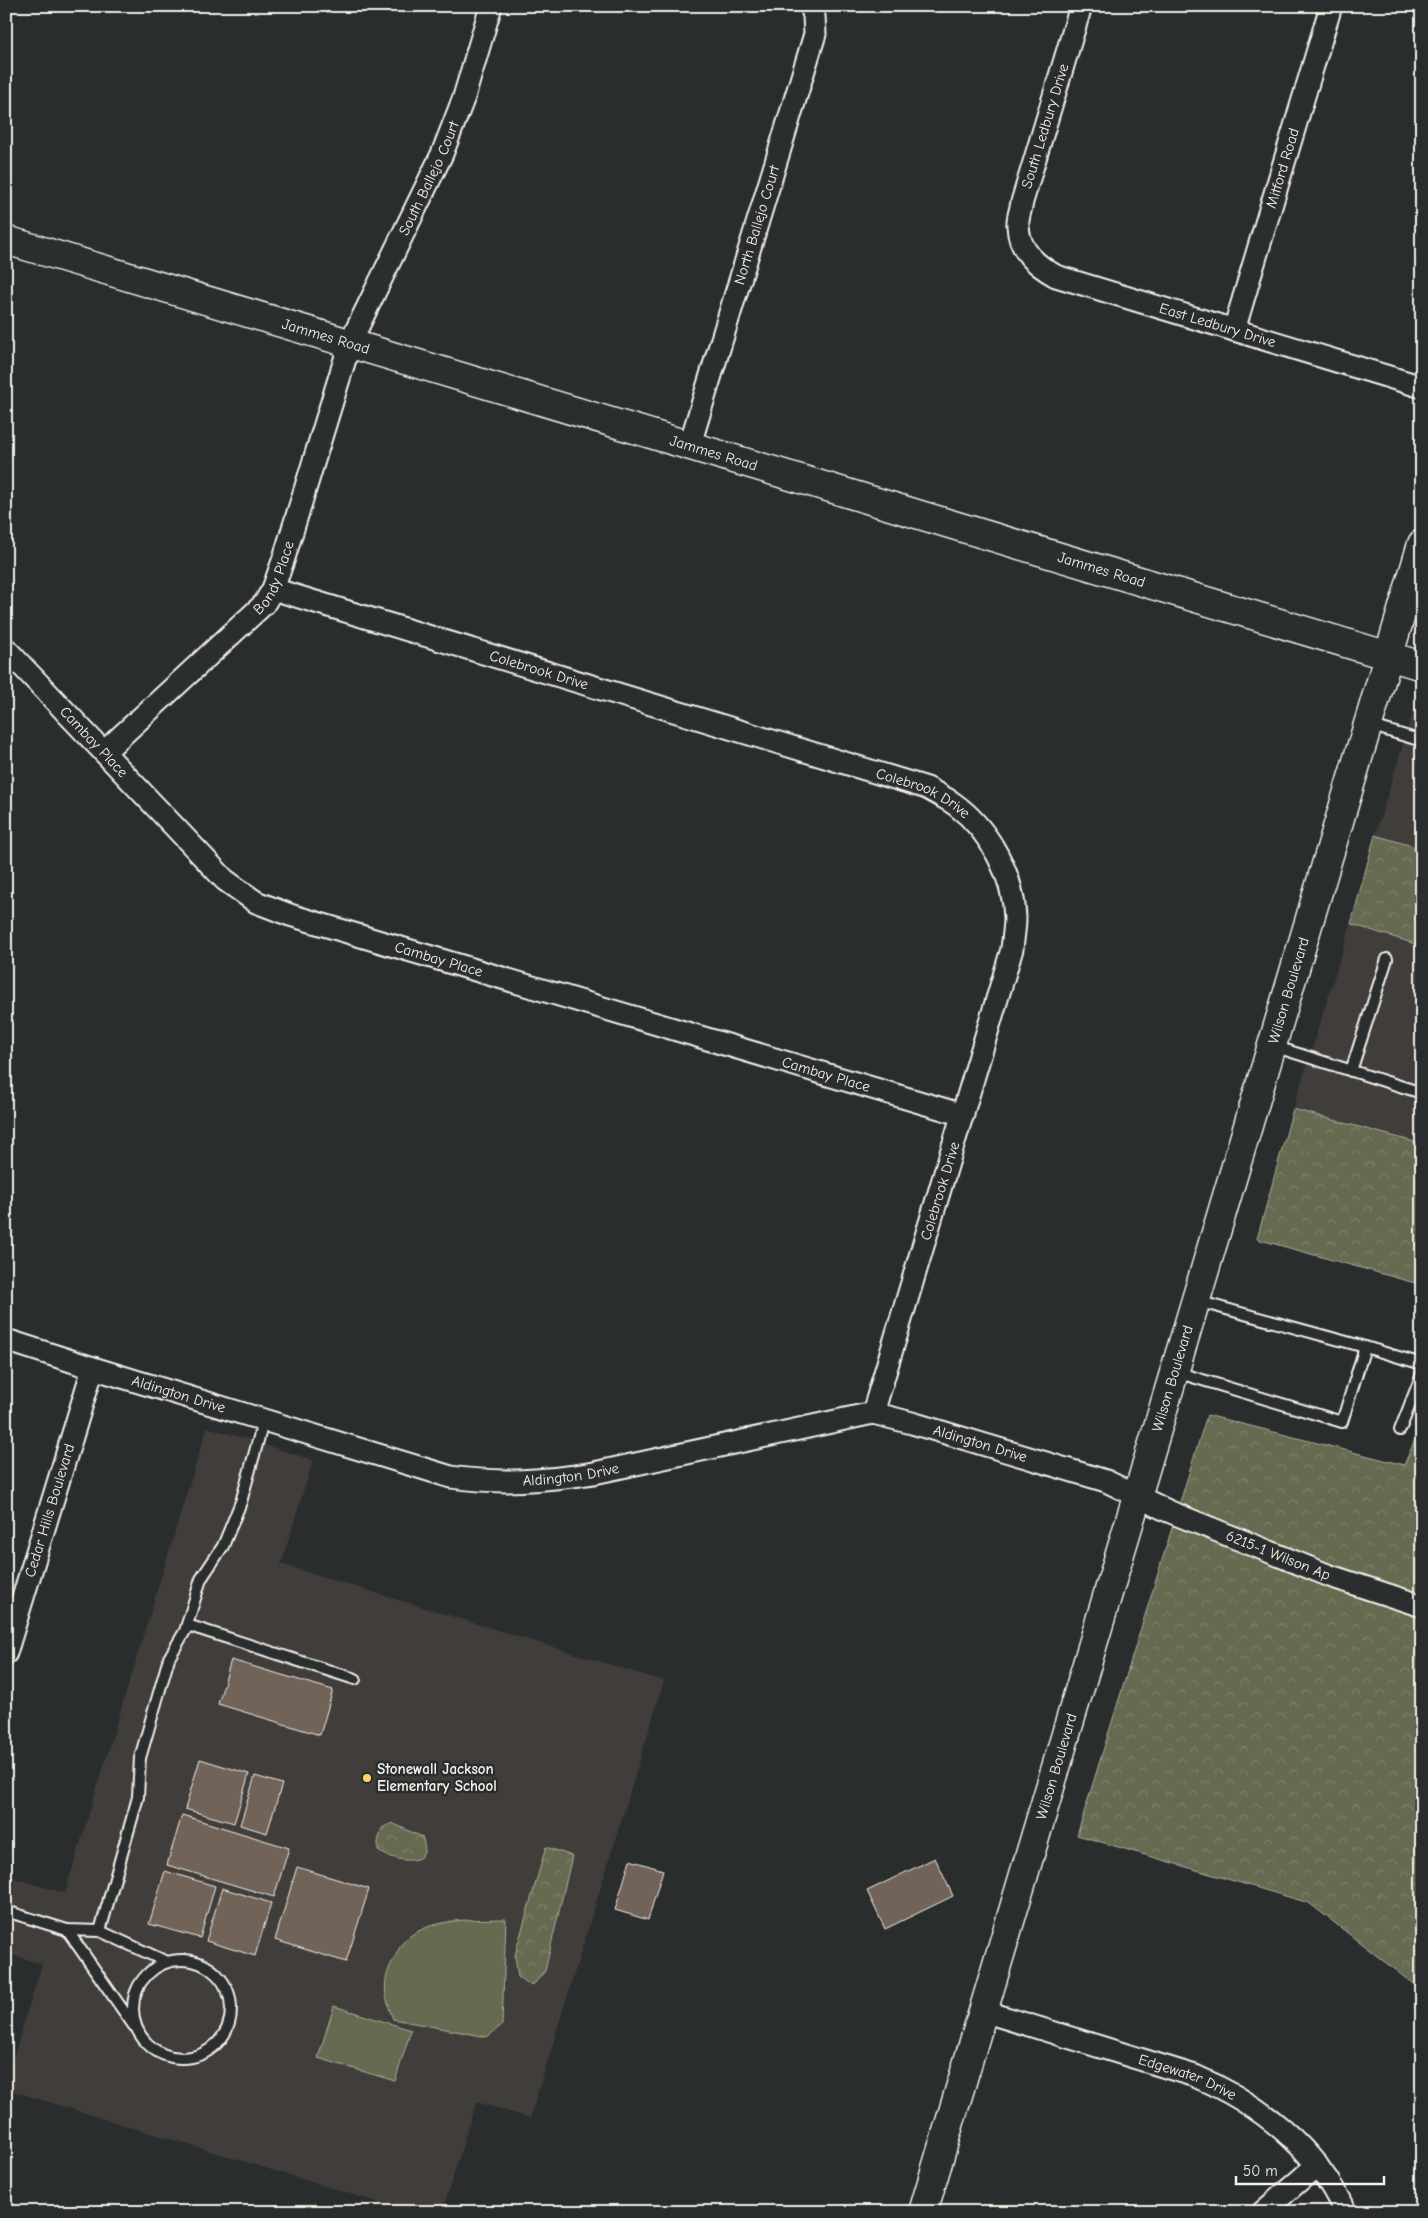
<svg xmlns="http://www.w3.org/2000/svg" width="1428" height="2218" font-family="'Comic Neue',sans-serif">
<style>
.built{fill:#3f3e3b}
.green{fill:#656b51;stroke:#acae9c}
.forest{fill:url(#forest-crowns);stroke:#acae9c}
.building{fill:#716458;stroke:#f4f1e8}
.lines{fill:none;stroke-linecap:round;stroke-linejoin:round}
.lane-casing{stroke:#f4f1e8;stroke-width:14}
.street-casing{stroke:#f4f1e8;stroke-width:25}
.secondary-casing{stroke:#f4f1e8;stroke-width:31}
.lane{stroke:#2a2d2e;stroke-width:10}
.street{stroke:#2a2d2e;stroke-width:21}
.secondary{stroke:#2a2d2e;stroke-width:28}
.poi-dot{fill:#ffd166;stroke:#2a2d2e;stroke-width:2}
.labels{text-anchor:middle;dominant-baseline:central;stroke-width:5;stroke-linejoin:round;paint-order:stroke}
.street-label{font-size:15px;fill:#f4f1e8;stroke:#2a2d2e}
.poi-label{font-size:15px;font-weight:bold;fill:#f4f1e8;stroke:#2a2d2e;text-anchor:start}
</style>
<defs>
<pattern id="forest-crowns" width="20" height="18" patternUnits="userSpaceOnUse" patternTransform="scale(1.25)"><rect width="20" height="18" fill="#656b51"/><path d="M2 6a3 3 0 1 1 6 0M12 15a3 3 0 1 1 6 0" fill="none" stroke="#7c816a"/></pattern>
</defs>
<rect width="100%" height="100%" fill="#2a2d2e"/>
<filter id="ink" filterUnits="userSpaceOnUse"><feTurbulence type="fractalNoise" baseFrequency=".02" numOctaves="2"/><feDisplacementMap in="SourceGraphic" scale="10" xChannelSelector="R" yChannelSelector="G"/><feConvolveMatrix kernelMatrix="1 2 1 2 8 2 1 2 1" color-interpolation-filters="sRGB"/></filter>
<g filter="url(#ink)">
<g class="built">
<polygon points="1422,708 1422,849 1375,835 1413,712"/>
<polygon points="1351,924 1422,946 1422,1144 1293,1109"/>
<polygon points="207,1427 313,1460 281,1564 664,1681 530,2118 476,2102 442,2212 410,2212 6,2089 6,2081 42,1964 6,1953 6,1876 65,1893"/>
</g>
<g class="green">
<path d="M 506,1919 L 502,2025 L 487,2037 L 393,2019 C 384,1994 381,1980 395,1957 C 398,1951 401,1944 405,1940 C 431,1917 474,1920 506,1919 Z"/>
<polygon points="334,2006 411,2030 395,2081 318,2058"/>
</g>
<g class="forest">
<polygon points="1375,835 1422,849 1422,946 1351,924"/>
<polygon points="1293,1109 1422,1144 1422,1285 1257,1239"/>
<polygon points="1207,1415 1404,1465 1422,1424 1422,1991 1309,1903 1077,1835"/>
<path d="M 392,1823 L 422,1837 C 435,1870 394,1861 378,1851 L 378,1842 L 382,1828 Z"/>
<polygon points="546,1847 572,1856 545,1971 535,1983 530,1985 518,1977 515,1956 517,1947"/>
</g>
<g class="building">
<polygon points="231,1660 333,1690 320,1735 218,1704"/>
<polygon points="200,1759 249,1774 234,1823 185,1809"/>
<polygon points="255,1776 282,1784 267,1833 240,1825"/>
<polygon points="182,1815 289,1848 274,1897 167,1865"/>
<polygon points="935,1858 953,1896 885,1929 867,1891"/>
<polygon points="630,1860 663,1870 648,1920 615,1910"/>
<polygon points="297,1867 369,1889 346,1962 275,1940"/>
<polygon points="165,1871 215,1886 200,1938 149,1924"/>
<polygon points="222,1888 271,1903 255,1956 206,1941"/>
</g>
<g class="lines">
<defs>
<g id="lane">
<polyline points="1369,725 1422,741"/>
<polyline points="1273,1046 1422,1093"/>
<polyline points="1351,1071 1387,959"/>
<polyline points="1365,1347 1422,1364"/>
<polyline points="1176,1372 1342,1422 1365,1347 1197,1301"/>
<polyline points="1400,1430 1422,1374"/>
<polyline points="187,1625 355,1679"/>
<polyline points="6,1911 67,1930 100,1931 167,1962"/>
<polyline points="67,1930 134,2026"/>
<polyline points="100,1931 138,1797 140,1758 169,1658 185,1631 201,1579 223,1546 241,1502 264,1419"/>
<circle cx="182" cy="2009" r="49"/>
</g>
<g id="street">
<path id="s1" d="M 1081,6 L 1022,202 C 1021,210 1017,218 1018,226 C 1019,251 1036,265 1056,276 L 1422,387"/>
<path id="s2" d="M 1234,330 L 1331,6"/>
<path id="s3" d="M 690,444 L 815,34 L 814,16 L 811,6"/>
<path id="s4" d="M 273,589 L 927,788 C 937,794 948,799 957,806 C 990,831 1014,877 1015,918 C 1015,928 1013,939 1012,949 L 873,1413"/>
<path id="s5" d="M 6,649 L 225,880 L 256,902 L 290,915 L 963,1115"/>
<path id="s6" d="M 104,752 L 264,604 L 273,589 L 284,558 L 350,343 L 442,154 L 464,97 L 491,6"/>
<path id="s7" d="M 6,1340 L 93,1368 L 451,1477 C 500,1484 545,1481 594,1473 L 873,1413 L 912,1423 L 1106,1481 L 1168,1511 L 1330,1576 L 1422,1606"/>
<path id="s8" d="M 6,1653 L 93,1368"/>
<path id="s9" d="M 983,2011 L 1195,2076 C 1258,2103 1316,2147 1345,2212"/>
<polyline points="1263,2212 1317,2165"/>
</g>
<g id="secondary">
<path id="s10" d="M 6,240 L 1422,666"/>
<path id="s11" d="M 923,2212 L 1422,544"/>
</g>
</defs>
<use href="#lane" class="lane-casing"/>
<use href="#street" class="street-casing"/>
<use href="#secondary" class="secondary-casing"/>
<use href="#lane" class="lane"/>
<use href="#street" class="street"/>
<use href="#secondary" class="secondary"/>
</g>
</g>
<circle class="poi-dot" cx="367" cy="1778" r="5"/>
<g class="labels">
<g class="street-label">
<text transform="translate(1045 126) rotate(-73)">South Ledbury Drive</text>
<text stroke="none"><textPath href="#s2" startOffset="169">Mitford Road</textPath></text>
<text stroke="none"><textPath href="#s6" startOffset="676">South Ballejo Court</textPath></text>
<text stroke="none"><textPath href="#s3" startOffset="229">North Ballejo Court</textPath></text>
<text stroke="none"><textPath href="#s1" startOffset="464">East Ledbury Drive</textPath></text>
<text stroke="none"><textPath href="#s10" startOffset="334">Jammes Road</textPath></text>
<text stroke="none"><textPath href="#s10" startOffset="739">Jammes Road</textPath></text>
<text stroke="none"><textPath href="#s10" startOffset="1144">Jammes Road</textPath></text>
<text stroke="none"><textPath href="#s6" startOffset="246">Bondy Place</textPath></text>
<text stroke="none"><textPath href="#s4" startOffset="278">Colebrook Drive</textPath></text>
<text stroke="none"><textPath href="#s5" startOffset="128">Cambay Place</textPath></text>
<text stroke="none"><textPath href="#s4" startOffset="682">Colebrook Drive</textPath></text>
<text stroke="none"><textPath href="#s5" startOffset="548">Cambay Place</textPath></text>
<text stroke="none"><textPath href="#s11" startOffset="1275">Wilson Boulevard</textPath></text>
<text stroke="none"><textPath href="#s5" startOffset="952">Cambay Place</textPath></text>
<text transform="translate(940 1191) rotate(-73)">Colebrook Drive</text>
<text stroke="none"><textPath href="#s11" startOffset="870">Wilson Boulevard</textPath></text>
<text stroke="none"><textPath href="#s7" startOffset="181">Aldington Drive</textPath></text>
<text stroke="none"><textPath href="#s7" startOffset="1006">Aldington Drive</textPath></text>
<text stroke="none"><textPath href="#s7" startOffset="586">Aldington Drive</textPath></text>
<text stroke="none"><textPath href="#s8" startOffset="149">Cedar Hills Boulevard</textPath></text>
<text stroke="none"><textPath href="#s7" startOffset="1325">6215-1 Wilson Ap</textPath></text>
<text stroke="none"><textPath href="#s11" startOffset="465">Wilson Boulevard</textPath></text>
<text stroke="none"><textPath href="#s9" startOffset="215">Edgewater Drive</textPath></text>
</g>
<g class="poi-label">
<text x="377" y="1769">Stonewall Jackson<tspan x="377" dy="17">Elementary School</tspan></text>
</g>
</g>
<rect width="1428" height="2218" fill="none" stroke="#2a2d2e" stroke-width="25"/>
<rect x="12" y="12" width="1403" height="2193" fill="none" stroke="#f4f1e8" stroke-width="2" filter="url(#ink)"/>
<path d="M1236 2176v8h148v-8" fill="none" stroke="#f4f1e8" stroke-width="2.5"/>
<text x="1243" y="2176" font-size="15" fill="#f4f1e8" stroke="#2a2d2e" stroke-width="4" paint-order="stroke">50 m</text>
</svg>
